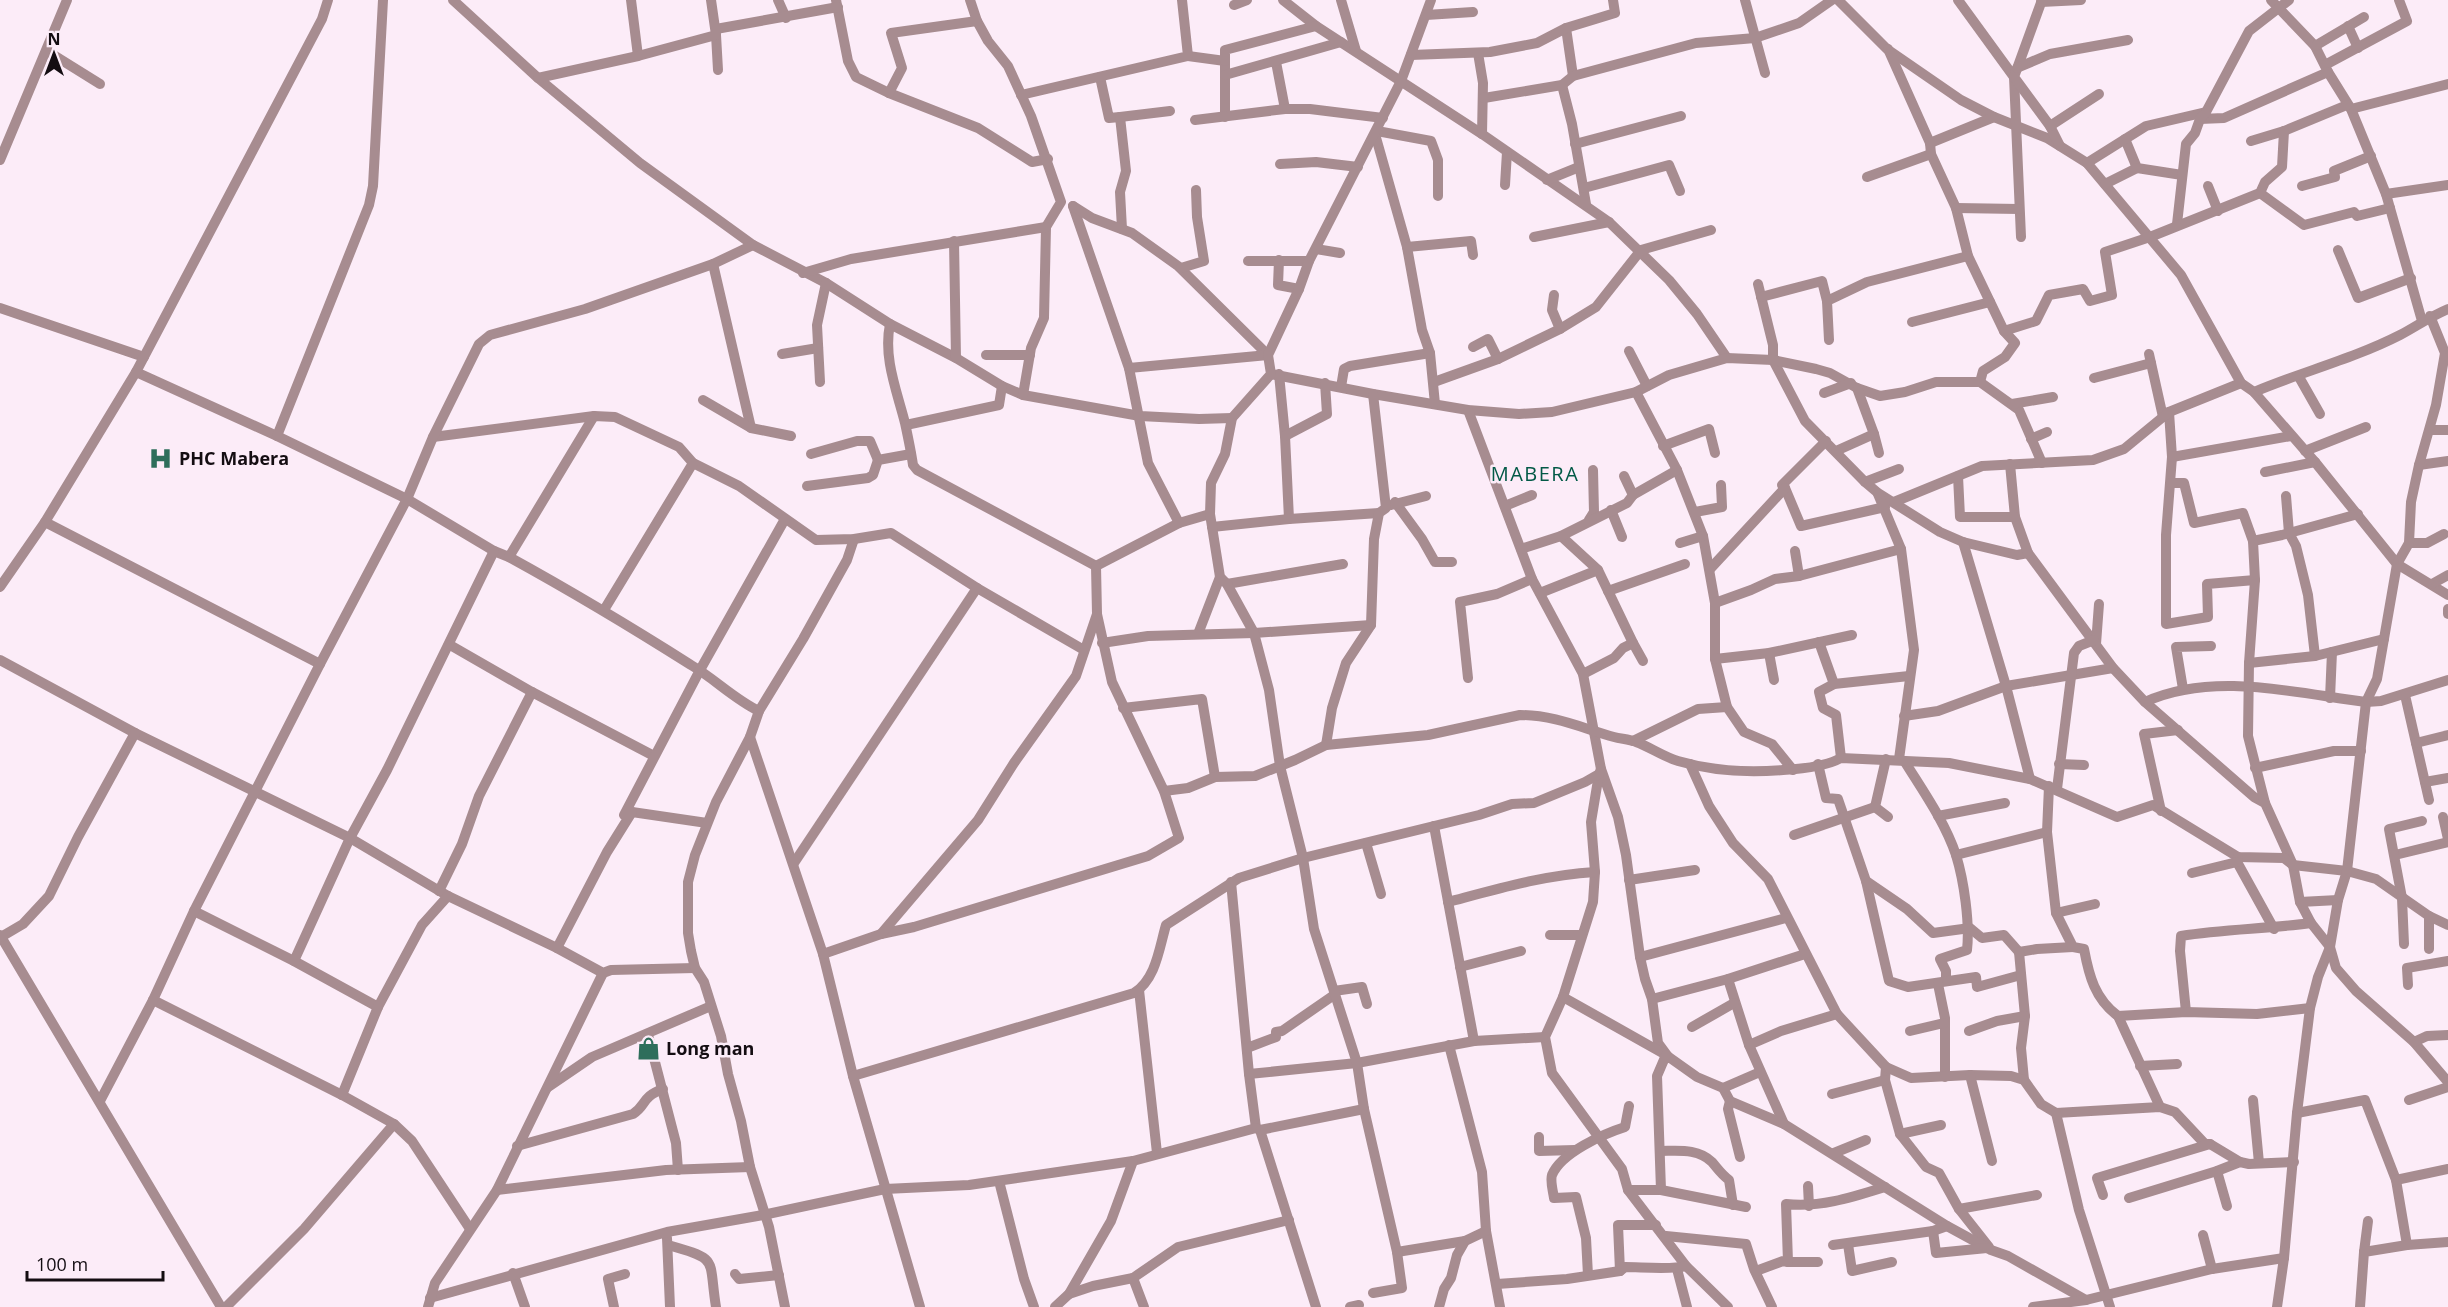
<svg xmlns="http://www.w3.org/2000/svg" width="2448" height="1307" font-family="'Open Sans',sans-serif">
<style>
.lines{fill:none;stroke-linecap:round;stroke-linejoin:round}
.minor{stroke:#a78c90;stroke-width:10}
.labels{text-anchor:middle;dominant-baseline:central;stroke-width:5;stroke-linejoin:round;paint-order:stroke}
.poi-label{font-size:18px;font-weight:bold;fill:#140d12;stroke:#fcecf8;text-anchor:start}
.neighbourhood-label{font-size:20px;letter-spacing:1.5px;fill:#025946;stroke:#fcecf8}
</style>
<rect width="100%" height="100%" fill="#fcecf8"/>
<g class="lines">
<g class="minor">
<polyline points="453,0 538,78 640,163 753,245 826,283 890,324 956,358 1002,386 1023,395 1140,416 1199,419 1232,418"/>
<polyline points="631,0 638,56"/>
<polyline points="778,0 786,18"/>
<polyline points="836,0 848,61 856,77 889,93 978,128 1032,162 1048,159"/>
<polyline points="970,0 977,21 988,41 1008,66 1031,116 1061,202 1046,227 1044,318 1031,348 1023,395"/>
<polyline points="1283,0 1316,26 1482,134 1609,222 1669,280 1697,314 1727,358"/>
<polyline points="1341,0 1356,51"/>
<polyline points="1745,0 1765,73"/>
<polyline points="1838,0 1887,49 1961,100 1994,117 2047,138 2087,163 2181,275 2241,383 2254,392 2315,462 2397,564 2448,595"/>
<polyline points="1958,0 2014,77 2021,237"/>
<polyline points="2042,0 2014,77 2050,126 2060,146"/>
<polyline points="2271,0 2315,46 2328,72 2351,109 2386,194 2422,321"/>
<polyline points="2041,2 2081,0"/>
<polyline points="1234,5 1247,0"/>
<polyline points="1426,15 1473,12"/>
<polyline points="2348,26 2358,48"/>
<polyline points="1566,28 1573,76"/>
<polyline points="716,29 838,7"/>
<polyline points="716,35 718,70"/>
<polyline points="2315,46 2364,17"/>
<polyline points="1888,49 1930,143 1931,154 1956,208 1968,256 2004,331 2015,343 2005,357 1983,371 1980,382"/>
<polyline points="47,51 100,84"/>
<polyline points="1478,53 1483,83 1482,134"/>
<polyline points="1411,55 1490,52 1537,43 1566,28 1615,13 1613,0"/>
<polyline points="1188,56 1225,61 1225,117"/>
<polyline points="1225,61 1225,50 1316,26"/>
<polyline points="1276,62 1285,109"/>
<polyline points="2325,65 2407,21 2399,0"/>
<polyline points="2017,68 2050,54 2128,40"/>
<polyline points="1225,75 1341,42"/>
<polyline points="1100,77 1109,118 1120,117 1126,171 1120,192 1122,229"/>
<polyline points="538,78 638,56 716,35 711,0"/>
<polyline points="1562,85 1572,124 1586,204"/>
<polyline points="889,93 902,68 891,33 977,21"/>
<polyline points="1021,95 1188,56 1182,0"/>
<polyline points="1484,98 1562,85 1573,76 1696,43 1755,38 1799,23 1832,0"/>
<polyline points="2351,109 2448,84"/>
<polyline points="1120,117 1170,111"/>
<polyline points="2200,119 2224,118 2328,72"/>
<polyline points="1195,120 1285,109 1310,109 1383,118"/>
<polyline points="2050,126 2099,94"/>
<polyline points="1377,131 1431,141 1438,160 1438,196"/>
<polyline points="1375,134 1407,247 1422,330 1430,353 1435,404"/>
<polyline points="2125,139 2137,168 2182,175"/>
<polyline points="2251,141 2284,131 2347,105"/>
<polyline points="1930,143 1994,117"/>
<polyline points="1575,144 1681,116"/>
<polyline points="0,160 67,0"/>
<polyline points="2087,163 2146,126 2206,112"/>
<polyline points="1280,164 1316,162 1358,167"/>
<polyline points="1867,177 1931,154"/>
<polyline points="1547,180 1579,167"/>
<polyline points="2105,184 2137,168"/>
<polyline points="1505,185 1507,152"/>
<polyline points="2208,186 2218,211"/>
<polyline points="2302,186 2335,177 2334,171 2371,156"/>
<polyline points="1584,188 1669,165 1680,191"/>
<polyline points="2260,193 2304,225 2354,212 2357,216 2390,208"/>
<polyline points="2386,194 2448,185"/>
<polyline points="1073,206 1129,368 1148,463 1179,523"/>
<polyline points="1073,206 1092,218 1132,233 1178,266 1268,355"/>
<polyline points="1956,208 2019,209"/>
<polyline points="2177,224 2186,144 2195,133 2200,119 2206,112 2249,31 2289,0"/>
<polyline points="1534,237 1609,222"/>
<polyline points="954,241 956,358"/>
<polyline points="1407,247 1471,241 1473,255"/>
<polyline points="1316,249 1340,253"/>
<polyline points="2338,250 2358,298 2411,278"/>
<polyline points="1279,260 1278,285 1299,289"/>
<polyline points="1248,261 1309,261"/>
<polyline points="713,264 751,428"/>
<polyline points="1181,268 1204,261 1197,217 1196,190"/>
<polyline points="803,273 851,259 1046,227"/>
<polyline points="1758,284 1773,345 1773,360 1805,421 1865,482 1878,493 1940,532 1963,542 2017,555 2028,553 2113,668 2145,702 2254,797 2265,803 2293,865 2300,902 2311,923 2330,947 2336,968 2356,991 2414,1042 2448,1082"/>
<polyline points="1554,295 1552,310 1560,329"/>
<polyline points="1761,297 1822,281 1827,301"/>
<polyline points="0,308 144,357"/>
<polyline points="1912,322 1990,302"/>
<path d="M 890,324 C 883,358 897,391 905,423 C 908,437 911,451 913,465 L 917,470 L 1096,566"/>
<polyline points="2004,331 2036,321 2049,295 2083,289 2090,301 2112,295 2105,252 2150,237 2260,193 2265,182 2282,167 2284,131"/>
<polyline points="1829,340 1827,301 1867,282 1968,256"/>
<polyline points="1473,347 1488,339 1498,359"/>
<polyline points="1629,351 1647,386"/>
<polyline points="782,354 818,348"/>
<polyline points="2149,354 2163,417"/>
<polyline points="986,355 1030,355"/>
<polyline points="1129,368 1268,355"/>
<path d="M 136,372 L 277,436 L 407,499 L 494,551 L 509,557 C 571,591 631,627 691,665 C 715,679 734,699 759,711"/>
<polyline points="1271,374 1373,394 1468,410 1519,414 1552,412 1636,392 1669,375 1727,358 1773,360 1816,369 1830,373 1857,388 1880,396 1905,392 1936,382 1980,382 2019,410 2042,463"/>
<polyline points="1279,374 1285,436 1289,519"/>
<polyline points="2299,377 2320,414"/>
<polyline points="2094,378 2151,363"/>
<polyline points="820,382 817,325 826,283"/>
<polyline points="1434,382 1498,359 1560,329 1596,307 1641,250 1711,230"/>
<polyline points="1341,387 1344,369 1350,366 1430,353"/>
<polyline points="1857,388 1874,434"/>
<polyline points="1636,392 1677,470 1703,536 1715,603 1715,659 1727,707 1744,732 1772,744 1793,770"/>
<path d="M 2254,392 C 2301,372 2353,359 2400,335 C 2417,326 2429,317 2448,309"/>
<polyline points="1824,393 1851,383"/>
<polyline points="703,400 751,428 791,436"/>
<polyline points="2012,404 2053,397"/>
<polyline points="1468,410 1532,579 1583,674 1601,769 1618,817 1626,855 1640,957 1645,979 1652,999 1658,1043 1669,1058"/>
<polyline points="2169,412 2172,457 2166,535 2166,624 2208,617 2207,584 2255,580"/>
<polyline points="906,425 999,405 1002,386"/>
<polyline points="2430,430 2448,430"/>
<polyline points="277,436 369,205 373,186 383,0"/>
<polyline points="1285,436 1327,414 1325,383"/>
<polyline points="433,437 594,416 615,417 679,447 693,463 739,486 816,540 854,539 891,533 977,588 1084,650"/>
<polyline points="2031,439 2047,432"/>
<polyline points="1826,441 1782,485 1785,488 1801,526 1885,507"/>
<polyline points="1663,446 1709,429 1715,453"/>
<polyline points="1836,451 1874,434 1879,453"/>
<polyline points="2305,451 2366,427"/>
<polyline points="811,454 857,441 870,441 878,460"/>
<polyline points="2172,457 2291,436"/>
<polyline points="2010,464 2015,517 2028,553"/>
<polyline points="2419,465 2448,461"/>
<polyline points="2265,472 2315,462"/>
<polyline points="1624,476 1633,495"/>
<polyline points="1958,476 1960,517 2015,517"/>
<polyline points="1865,482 1899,469"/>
<polyline points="2171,483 2184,483 2194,523 2243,513 2253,541"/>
<polyline points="807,486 868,478 873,475 878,460 911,454"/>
<polyline points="1878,494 1901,549 1914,650 1899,759"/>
<polyline points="2286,496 2289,533 2296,546 2308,595 2315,656"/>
<polyline points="1395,502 1422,539 1435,562 1452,562"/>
<polyline points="1894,502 1982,466 2093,460 2124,449 2169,412 2241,383"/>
<polyline points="1391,505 1426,496"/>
<polyline points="1505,506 1532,495"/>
<polyline points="1611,510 1622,537"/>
<polyline points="1695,512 1722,507 1721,485"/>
<polyline points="1589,520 1594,512 1593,470"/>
<polyline points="45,522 320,664"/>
<polyline points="1212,527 1289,519 1379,513"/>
<polyline points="1561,536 1598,570 1633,643 1623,648 1614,658 1583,674"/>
<polyline points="1963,542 2006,686 2030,779"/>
<polyline points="1680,543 1703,536"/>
<polyline points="2409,543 2427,543 2444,534"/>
<polyline points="1521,549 1561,536 1627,503 1633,495 1677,470"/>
<polyline points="1795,551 1799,576"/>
<polyline points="509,557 594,416"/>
<polyline points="1096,566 1179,523 1210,514"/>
<polyline points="1710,569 1785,488"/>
<polyline points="1227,584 1343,564"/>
<polyline points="2432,584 2448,575"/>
<polyline points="0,587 45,522 136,372 322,19 328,0"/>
<polyline points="1608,591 1685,564"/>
<polyline points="1540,593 1598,570"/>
<polyline points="1715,603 1751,590 1775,579 1799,576 1901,549"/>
<polyline points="2448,609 2448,614"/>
<polyline points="604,610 693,463"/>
<polyline points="1198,634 1220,577"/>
<polyline points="1819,642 1834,684"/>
<polyline points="1102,643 1148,636 1254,633 1371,625"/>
<polyline points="1633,643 1643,661"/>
<polyline points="2096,644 2099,604"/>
<polyline points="450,645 532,692 654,756"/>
<polyline points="1769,653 1774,680"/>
<polyline points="1715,659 1769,653 1852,635"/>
<polyline points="0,660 135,733 350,838 448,896 557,948 603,973 611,970 695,968"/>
<polyline points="2249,663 2315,656 2384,639"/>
<polyline points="1468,678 1460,602 1497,594 1532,579"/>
<polyline points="2183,689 2176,647 2211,646"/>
<polyline points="2405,695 2429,800"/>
<polyline points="2330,698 2332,652"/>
<path d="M 2145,702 C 2213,671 2295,693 2366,702 L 2381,701 L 2448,680"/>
<polyline points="1123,708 1202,699 1215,777"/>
<polyline points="1904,716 1938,711 2006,686 2113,668"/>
<polyline points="750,737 823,954 853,1076 920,1307"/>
<polyline points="1633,741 1698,709 1727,707"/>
<polyline points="2416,743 2448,735"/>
<polyline points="1326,745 1332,708 1346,663 1371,625 1374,539 1379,513 1386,508 1373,394"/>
<polyline points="1841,758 1836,715 1823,708 1819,692 1834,684 1909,676"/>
<polyline points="1886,759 1875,807 1888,817"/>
<path d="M 1905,762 C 1923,791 1945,822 1956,855 C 1964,881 1970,923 1967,950 L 1940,959 L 1946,971 L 1946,980"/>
<polyline points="1690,764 1709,806 1733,843 1768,879 1837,1014 1886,1067 1885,1080 1900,1134 1926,1167 1939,1173 1959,1209 1989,1247"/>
<polyline points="1818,764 1826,798 1838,799 1866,881 1889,981 1908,987 1976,977 1977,987 2021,975"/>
<polyline points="2059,764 2084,765"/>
<polyline points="2255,768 2334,751 2361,751"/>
<polyline points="1599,774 1591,822 1595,872 1593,902 1563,997 1545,1037 1552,1073 1622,1169 1628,1190 1686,1266 1728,1307"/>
<polyline points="2425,782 2448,778"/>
<path d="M 2049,786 L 2047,832 L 2056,913 L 2073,947 L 2084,949 C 2089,976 2095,999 2118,1016 L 2160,1107"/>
<polyline points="2057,789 2074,653 2079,646 2094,640"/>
<path d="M 1164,791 L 1188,788 L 1215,777 L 1255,776 L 1295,760 L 1326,745 L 1428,735 L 1520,715 C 1554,715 1582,728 1614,737 C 1621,739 1629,739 1636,742 C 1650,747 1664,757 1678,761 C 1712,771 1747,773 1783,770 C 1801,769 1825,767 1841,758 L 1949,763 L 2030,779 L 2117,817 L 2153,805 L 2238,857 L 2284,858 L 2293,865 L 2347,871 L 2376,879 L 2429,916 L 2448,925"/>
<polyline points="2265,803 2248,736 2249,663 2255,580 2253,541 2282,535 2358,514"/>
<polyline points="2161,811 2144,734 2178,730"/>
<polyline points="632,812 707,823"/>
<polyline points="1938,816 2005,803"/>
<polyline points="2443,817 2448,839"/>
<polyline points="1434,826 1474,1041"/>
<polyline points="1794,835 1875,807"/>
<polyline points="1366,843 1381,894"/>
<polyline points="1956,855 2047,832"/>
<polyline points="2395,855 2448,842"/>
<polyline points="2238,857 2237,862 2274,929"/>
<polyline points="794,863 977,588"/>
<polyline points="2192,873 2237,862"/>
<polyline points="1629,880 1695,870"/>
<polyline points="1866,881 1907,909 1933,933 1970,928 1982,938 2004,935 2019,952 2037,949 2073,947"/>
<polyline points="1231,882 1249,1074 1256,1128 1260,1130 1316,1307"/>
<polyline points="439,891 462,844 479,796 532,692"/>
<path d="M 1448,902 C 1497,889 1544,875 1595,872"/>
<polyline points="2300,902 2338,900"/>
<polyline points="194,911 294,961 378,1007"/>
<polyline points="2056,913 2095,904"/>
<polyline points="2429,916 2429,949"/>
<polyline points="881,934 914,927 1148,856 1179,838 1164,791 1112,682 1097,614"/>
<polyline points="0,935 221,1307"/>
<polyline points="1550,935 1581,935"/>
<polyline points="1,937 23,924 49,896 78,837 135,733"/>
<polyline points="2404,944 2402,898 2389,829 2422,821"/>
<polyline points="557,948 607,852 632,812 624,815 700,670 785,519"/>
<polyline points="2019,952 2025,1016 2021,1048 2024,1080"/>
<polyline points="823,954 881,934 978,820 1014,763 1076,676 1097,614 1096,566"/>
<polyline points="1640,957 1786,918"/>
<polyline points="294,961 350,838 387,770 494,551"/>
<polyline points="1460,967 1521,951"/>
<polyline points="1728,979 1749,1045 1784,1124"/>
<polyline points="1938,984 1945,1018 1945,1077"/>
<polyline points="2408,985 2407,968 2448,961"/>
<polyline points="1139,990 1157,1153"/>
<polyline points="1334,991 1362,987 1367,1004"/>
<polyline points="1563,997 1666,1055 1697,1077 1723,1088 1730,1101 1784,1124 1947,1226 1991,1250 2008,1256 2086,1300"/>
<polyline points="1652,999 1728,979 1805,954"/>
<polyline points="153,1000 342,1095 394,1124 412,1141 470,1229"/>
<path d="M 2186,1012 L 2180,951 L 2181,936 C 2224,929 2268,929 2311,923"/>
<polyline points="2118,1016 2186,1012 2257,1014 2310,1008"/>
<polyline points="1692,1027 1734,1003"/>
<polyline points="1910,1031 1944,1023"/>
<polyline points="1969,1031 1997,1021 2025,1016"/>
<polyline points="648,1035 676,1143 678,1170"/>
<polyline points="2414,1042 2427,1036 2448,1035"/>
<polyline points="1449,1045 1482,1172 1486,1231 1500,1307"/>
<polyline points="1749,1045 1781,1031 1837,1014"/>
<polyline points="1247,1048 1276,1037 1276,1032 1282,1031 1334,995"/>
<polyline points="2140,1066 2177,1064"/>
<polyline points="1886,1067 1911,1078 1970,1075 2011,1076 2024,1080 2041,1104 2056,1113 2160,1107 2175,1112 2205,1144 2210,1144 2240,1162"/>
<polyline points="1249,1074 1357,1063 1474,1041 1545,1037"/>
<polyline points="1970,1075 1992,1161"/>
<path d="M 853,1076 L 1134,993 C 1156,979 1159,949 1166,925 L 1239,878 L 1303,858 L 1479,815 L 1512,804 L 1534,803 L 1585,782 L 1599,774 L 1601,769"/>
<polyline points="548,1087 592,1057 711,1006"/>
<polyline points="1723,1088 1760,1072"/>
<polyline points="1832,1094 1885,1080"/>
<polyline points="342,1095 378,1007 422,925 448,896"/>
<polyline points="2253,1100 2259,1163"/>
<polyline points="2409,1100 2448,1087"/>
<polyline points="100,1101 153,1000 194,911 320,664 407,499 433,437 479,344 490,335 585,309 713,264 753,245"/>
<polyline points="1730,1101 1728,1109 1740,1157"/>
<polyline points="2056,1113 2079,1210 2110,1307"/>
<polyline points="2297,1113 2365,1100 2396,1180 2407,1245"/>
<polyline points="1260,1130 1364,1109"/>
<polyline points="1900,1134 1941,1125"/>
<polyline points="1539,1137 1539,1151 1575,1150"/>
<path d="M 517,1146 L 633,1114 C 647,1105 641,1097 663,1089"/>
<path d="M 1660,1151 C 1678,1151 1698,1148 1712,1162 C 1718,1169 1721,1174 1729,1180 L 1733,1205"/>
<polyline points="1834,1153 1866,1140"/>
<polyline points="2217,1171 2227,1206"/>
<polyline points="2396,1180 2448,1169"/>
<polyline points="999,1181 1024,1279 1034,1307"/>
<polyline points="1808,1186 1809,1206"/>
<polyline points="497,1190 666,1170 750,1167"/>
<polyline points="1628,1190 1661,1190 1746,1207"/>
<polyline points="1661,1190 1657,1076 1666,1055"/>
<polyline points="2103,1195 2097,1178 2210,1144"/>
<polyline points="2129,1198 2217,1171 2240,1162 2249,1164 2294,1162"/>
<polyline points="1959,1209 2037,1195"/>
<polyline points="1933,1231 1936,1253 1987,1248"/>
<polyline points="2203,1235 2212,1269"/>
<polyline points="1666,1236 1746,1244 1754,1269 1772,1307"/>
<polyline points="667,1238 670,1307"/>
<polyline points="1848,1244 1852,1271 1892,1262"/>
<path d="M 668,1245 C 720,1260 708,1257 716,1307"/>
<polyline points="1833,1245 1933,1231 1947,1226"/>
<polyline points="1397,1252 1465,1241"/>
<polyline points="2364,1252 2368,1221"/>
<polyline points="1788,1262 1818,1262"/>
<polyline points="1677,1269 1687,1307"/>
<polyline points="1620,1271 1618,1225 1656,1225"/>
<path d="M 1756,1271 L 1783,1261 L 1788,1262 L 1786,1204 C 1820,1208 1853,1197 1885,1187"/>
<polyline points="513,1273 525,1307"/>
<polyline points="735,1274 739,1279 779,1275"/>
<path d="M 1588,1275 L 1586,1238 L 1576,1197 L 1554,1198 C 1553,1191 1550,1181 1552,1175 C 1561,1153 1603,1134 1625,1127 L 1629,1106"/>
<polyline points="1133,1278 1144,1307"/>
<path d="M 1497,1284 L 1567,1279 L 1620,1271 L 1625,1267 C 1641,1267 1672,1270 1686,1266"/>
<polyline points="1373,1293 1402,1288 1397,1252 1364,1109 1357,1063 1314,929 1303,858 1280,766 1269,690 1254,633 1227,584 1220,577 1210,514 1211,483 1225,454 1232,418 1271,374 1268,355 1299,289 1309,261 1401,81 1431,0"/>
<polyline points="1069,1294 1093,1286 1133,1278 1178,1247 1289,1220"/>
<polyline points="430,1298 667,1232 763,1215 885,1189 969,1185 1133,1161 1256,1128"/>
<polyline points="226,1307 304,1229 394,1124"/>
<polyline points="428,1307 435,1283 497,1190 603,973"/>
<polyline points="614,1307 608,1279 625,1274"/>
<polyline points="785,1307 769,1227 750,1167 741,1121 728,1074 721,1036 704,982 695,968 691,951 688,933 688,882 695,855 716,802 750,737 759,711 803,639 847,560 854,539"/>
<polyline points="1055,1307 1069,1294 1111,1221 1133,1161"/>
<polyline points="1350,1307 1359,1305"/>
<polyline points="1439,1307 1444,1289 1451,1278 1457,1255 1465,1241 1486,1231"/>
<polyline points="2033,1307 2086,1300 2212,1269 2284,1258"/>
<polyline points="2277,1307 2284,1258 2297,1113 2310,1008 2318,977 2330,947 2338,900 2347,871 2366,702 2377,679 2397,564 2409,543 2411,502 2419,465 2436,405 2445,353 2430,316"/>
<polyline points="2360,1307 2364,1252 2407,1245 2448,1242"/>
</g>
</g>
<defs>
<symbol id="hospital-bare" viewBox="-9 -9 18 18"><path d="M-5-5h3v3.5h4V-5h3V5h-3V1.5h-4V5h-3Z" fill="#2e6e5b" stroke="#fcecf8" stroke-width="2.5" paint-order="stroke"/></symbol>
<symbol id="shop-bare" viewBox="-9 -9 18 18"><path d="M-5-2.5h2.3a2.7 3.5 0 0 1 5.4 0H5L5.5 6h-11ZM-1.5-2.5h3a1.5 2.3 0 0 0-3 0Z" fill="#2e6e5b" stroke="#fcecf8" stroke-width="2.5" paint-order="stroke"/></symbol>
</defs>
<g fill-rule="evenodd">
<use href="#hospital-bare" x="144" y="442" width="33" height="33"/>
<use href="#shop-bare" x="632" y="1032" width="33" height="33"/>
</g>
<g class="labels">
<g class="poi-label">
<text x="179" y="458">PHC Mabera</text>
<text x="666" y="1048">Long man</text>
</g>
<g class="neighbourhood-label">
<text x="1535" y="473">MABERA</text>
</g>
</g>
<g transform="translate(54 54)" stroke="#fcecf8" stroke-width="4.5" paint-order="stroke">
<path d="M0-4.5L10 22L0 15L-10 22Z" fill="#140d12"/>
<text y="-9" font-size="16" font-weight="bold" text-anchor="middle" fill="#140d12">N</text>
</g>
<path d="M27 1271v9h136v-9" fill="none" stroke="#140d12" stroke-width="3"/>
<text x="36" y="1271" font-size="18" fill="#140d12" stroke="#fcecf8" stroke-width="4.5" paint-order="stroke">100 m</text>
</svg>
